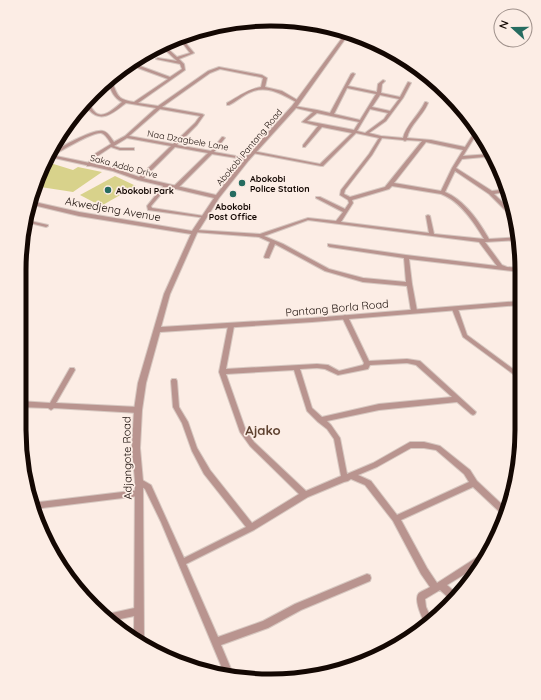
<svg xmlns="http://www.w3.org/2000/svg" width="541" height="700" font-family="Quicksand,sans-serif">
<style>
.green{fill:#d8d28b}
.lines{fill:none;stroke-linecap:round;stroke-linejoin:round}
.minor-casing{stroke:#d7c8c1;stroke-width:2}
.tertiary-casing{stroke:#d7c8c1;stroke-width:2}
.minor{fill:#b9948f;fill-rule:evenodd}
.tertiary{fill:#b9948f;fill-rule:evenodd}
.poi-dot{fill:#266c60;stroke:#fcede5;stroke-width:1.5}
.labels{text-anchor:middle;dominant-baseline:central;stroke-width:3.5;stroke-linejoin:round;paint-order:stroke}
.far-street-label{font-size:9px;fill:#140803;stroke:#fcede5}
.far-poi-label{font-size:9px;font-weight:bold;fill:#140803;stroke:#fcede5;text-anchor:start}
.street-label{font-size:11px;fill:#140803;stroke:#fcede5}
.quarter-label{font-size:13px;font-weight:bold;fill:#5f4230;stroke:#fcede5}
.rim{fill:none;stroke:#140803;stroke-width:5}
</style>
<rect width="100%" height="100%" fill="#fcede5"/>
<g class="green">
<polygon points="47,162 73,170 78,167 102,172 73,192 34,186"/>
<polygon points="115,176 136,186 101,206 80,195"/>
</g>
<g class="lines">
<defs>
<g id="minor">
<path d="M 183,40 L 194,53 L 179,59 L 184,64 L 185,70 L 138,103 L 158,106 L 208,71 L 219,67 L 262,75 L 267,78 L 265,87 L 282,91 L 299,101 L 296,102 C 282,94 267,85 251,92 C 243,95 237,101 229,105 L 227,105 L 227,103 C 238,97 248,89 261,87 L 263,78 L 260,77 L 220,69 L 210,73 L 162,107 L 202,114 L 204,115 L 197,125 L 177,145 L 211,151 L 222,137 L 223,137 L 225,138 L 214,152 L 247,158 L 249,158 L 249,160 L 212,154 L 177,189 L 175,189 L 173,188 L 173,187 L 208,153 L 175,147 L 142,180 L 138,180 L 138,178 L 171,146 L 127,138 L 114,146 L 120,148 L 134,148 L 134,150 L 120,150 L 111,147 L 96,157 L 91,166 L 87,166 L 87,165 L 93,155 L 111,144 C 109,140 105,134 101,133 C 92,132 61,151 52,156 L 50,156 C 54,149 95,128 103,131 C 108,132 111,138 114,142 L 125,136 L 156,108 L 126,103 C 114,112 102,124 89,110 L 77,112 L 79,110 L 88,108 L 86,103 L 88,101 C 90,105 92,110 96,113 C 104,119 116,107 122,102 C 114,98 111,91 108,82 L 111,80 C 118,94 115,99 134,102 L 168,79 L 138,68 L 138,66 L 140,66 L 170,77 L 182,69 L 180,64 L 156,59 L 158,58 L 177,61 L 163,48 L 166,47 L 177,57 L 190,53 L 181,41 ZM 160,109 L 200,116 L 195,123 L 173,144 L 129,136 Z"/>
<path d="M 353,73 L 355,74 L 348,86 L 377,92 L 378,84 L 383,80 L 385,81 L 382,84 L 381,93 L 400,97 L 408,82 L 411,83 L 403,98 L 386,121 L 369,133 L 381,136 L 403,138 C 406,125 419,115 425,102 L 426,102 L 428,103 C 423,116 410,124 407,138 L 431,140 L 465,147 L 477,128 L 479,130 L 463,156 L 491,154 L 492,156 L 489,157 L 495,162 L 498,167 L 495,167 L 484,157 L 462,159 L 456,168 L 492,191 L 508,189 L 509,191 L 494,194 L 514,213 L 515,218 L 513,218 L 489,194 L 455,171 L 445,192 C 464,200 479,221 489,239 L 520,237 L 520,240 L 485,242 L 502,265 L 507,267 L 520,268 L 520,272 L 409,259 L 412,284 L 417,311 L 414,313 L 411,311 L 407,286 L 363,282 L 325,271 L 275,244 L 269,258 L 265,258 L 264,257 L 270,242 L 259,237 L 194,232 L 194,230 L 196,230 L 260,234 L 308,218 L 336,221 L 343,212 L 316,198 L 316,197 L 320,197 L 345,209 L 349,203 L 348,200 L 340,195 L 341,190 L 369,154 L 379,138 L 356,133 L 323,166 L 321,166 L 253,153 L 251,152 L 253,151 L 320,164 L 352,133 L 322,127 L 305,147 L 303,147 L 303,145 L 318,126 L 302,122 L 313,112 L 292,107 L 294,106 L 317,110 L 330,113 L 351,74 ZM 347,88 L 376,94 L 360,120 L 334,114 ZM 380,95 L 399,99 L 390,111 L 372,107 ZM 370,109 L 388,113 L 384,119 L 365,133 L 357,131 ZM 317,113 L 359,122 L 354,130 L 307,121 ZM 382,138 L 403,140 L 405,141 L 407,140 L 422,141 L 385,187 L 350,197 L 344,194 L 345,190 L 372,155 ZM 426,142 L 463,150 L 452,168 L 441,191 L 394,183 ZM 392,186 L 441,194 C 460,201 474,222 484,239 L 434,234 L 430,216 L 428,215 L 426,216 L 429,233 L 341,222 L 353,203 L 352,200 L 389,189 ZM 308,220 L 479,242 L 497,266 L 406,255 L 328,244 L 328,246 L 330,247 L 404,258 L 406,282 L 363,278 L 329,269 L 283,244 L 264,236 Z"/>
<polygon points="164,185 166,185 168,186 151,206 152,208 204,216 206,217 206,218 148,210 147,206"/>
<polygon points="26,220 48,225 48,226 46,227 26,222"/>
<polygon points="516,301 518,302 520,305 520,312 518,311 513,303"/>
<polygon points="455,307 458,309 467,335 520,374 520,379 463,337 452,309"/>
<path d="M 345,315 L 348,317 L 369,361 L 407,359 L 420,361 L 476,412 L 475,414 L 473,415 L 471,414 L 457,402 L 379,410 L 327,421 L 331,425 L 340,438 L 347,474 L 373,463 L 410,442 L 424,442 L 440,446 L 470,470 L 477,481 L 509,511 L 505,517 L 504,516 L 473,487 L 401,520 L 427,568 L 437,583 L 482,554 L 485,553 L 487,554 L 483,563 L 447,585 L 456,593 L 450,599 L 440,590 L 425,599 L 426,607 L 431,618 L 425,624 C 422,617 413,599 419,593 C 422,591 427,589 430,587 L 421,574 L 393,521 L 365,485 L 351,479 L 348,481 L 344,482 L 308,497 L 254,530 L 186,564 L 218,637 L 263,621 L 295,604 L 367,574 L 370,575 L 371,578 L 370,581 L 301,610 L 268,628 L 221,645 L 234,676 L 225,675 L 161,522 L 145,489 L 136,483 L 135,481 L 136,479 L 139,478 L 151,485 L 184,558 L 246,527 L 204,474 L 192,451 L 182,423 L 173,407 L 171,381 L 172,379 L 176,379 L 177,381 L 179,407 L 188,422 L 197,448 L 210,470 L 252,523 L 299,494 L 250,446 L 240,432 L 219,372 L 228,326 L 231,324 L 234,326 L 226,369 L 317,364 L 328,365 L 339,371 L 363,365 L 364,363 L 342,317 ZM 407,363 L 416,365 L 452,397 L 379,404 L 322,417 L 312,408 L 300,369 L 317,368 L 325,369 L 338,375 L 368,369 L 370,365 ZM 294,370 L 307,411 L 318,422 L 327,429 L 334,439 L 341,476 L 306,491 L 254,442 L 246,431 L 226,374 ZM 411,448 L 424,448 L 436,450 L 464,474 L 469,482 L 397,515 L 371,481 L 358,475 L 377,467 Z"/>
<polygon points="70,368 74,368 75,370 56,403 138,407 140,408 141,410 140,412 138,413 54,408 51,410 48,408 19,407 19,401 50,403"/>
<polygon points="517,431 520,432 520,440 518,439 514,434 515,432"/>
<polygon points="139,490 142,491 143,493 142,495 139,496 34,509 31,503"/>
<polygon points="139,607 142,608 143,611 142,614 139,615 111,621 103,615"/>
</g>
<polygon id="tertiary" points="345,34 348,35 296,108 249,160 219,198 197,233 170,294 161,327 312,318 520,301 520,305 312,322 160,332 146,383 142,410 140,448 143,481 144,643 143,646 134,639 135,481 132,448 134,410 138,383 164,294 191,234 79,216 29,204 30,201 79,212 192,231 214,198 138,180 113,171 50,157 51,155 114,168 142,178 216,195 245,158 292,106"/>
</defs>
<use href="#minor" class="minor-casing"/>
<use href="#tertiary" class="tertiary-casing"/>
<use href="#minor" class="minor"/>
<use href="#tertiary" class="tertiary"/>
</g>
<g class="poi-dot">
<circle cx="242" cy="183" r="4"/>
<circle cx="108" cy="190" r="4"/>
<circle cx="233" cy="194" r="4"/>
</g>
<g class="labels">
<g class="far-street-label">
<text transform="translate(188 140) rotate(10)">Naa Dzagbele Lane</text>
<text transform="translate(249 147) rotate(-50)">Abokobi Pantang Road</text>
<text transform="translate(124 166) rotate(15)">Saka Addo Drive</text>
</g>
<g class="far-poi-label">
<text x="250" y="178">Abokobi<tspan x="250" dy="10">Police Station</tspan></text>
<text x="116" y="190">Abokobi Park</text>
<text x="233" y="206" text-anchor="middle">Abokobi<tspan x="233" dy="10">Post Office</tspan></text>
</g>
<g class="street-label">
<text transform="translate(113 209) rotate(10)">Akwedjeng Avenue</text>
<text transform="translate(337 308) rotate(-5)">Pantang Borla Road</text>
<text transform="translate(127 458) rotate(-91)">Adjangote Road</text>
</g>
<g class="quarter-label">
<text x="263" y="430">Ajako</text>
</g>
</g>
<path d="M0 0H541V700H0ZM270 26H271A244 244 0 0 1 515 270V430A244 244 0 0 1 271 674H270A244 244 0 0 1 26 430V270A244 244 0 0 1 270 26Z" fill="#fcede5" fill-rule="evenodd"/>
<path class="rim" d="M270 26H271A244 244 0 0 1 515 270V430A244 244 0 0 1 271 674H270A244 244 0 0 1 26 430V270A244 244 0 0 1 270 26Z"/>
<g transform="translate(513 28) rotate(291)"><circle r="19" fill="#fcede5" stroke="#9f918b"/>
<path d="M0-3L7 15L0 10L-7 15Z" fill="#266c60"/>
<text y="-6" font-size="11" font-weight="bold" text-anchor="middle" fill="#140803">N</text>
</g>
</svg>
